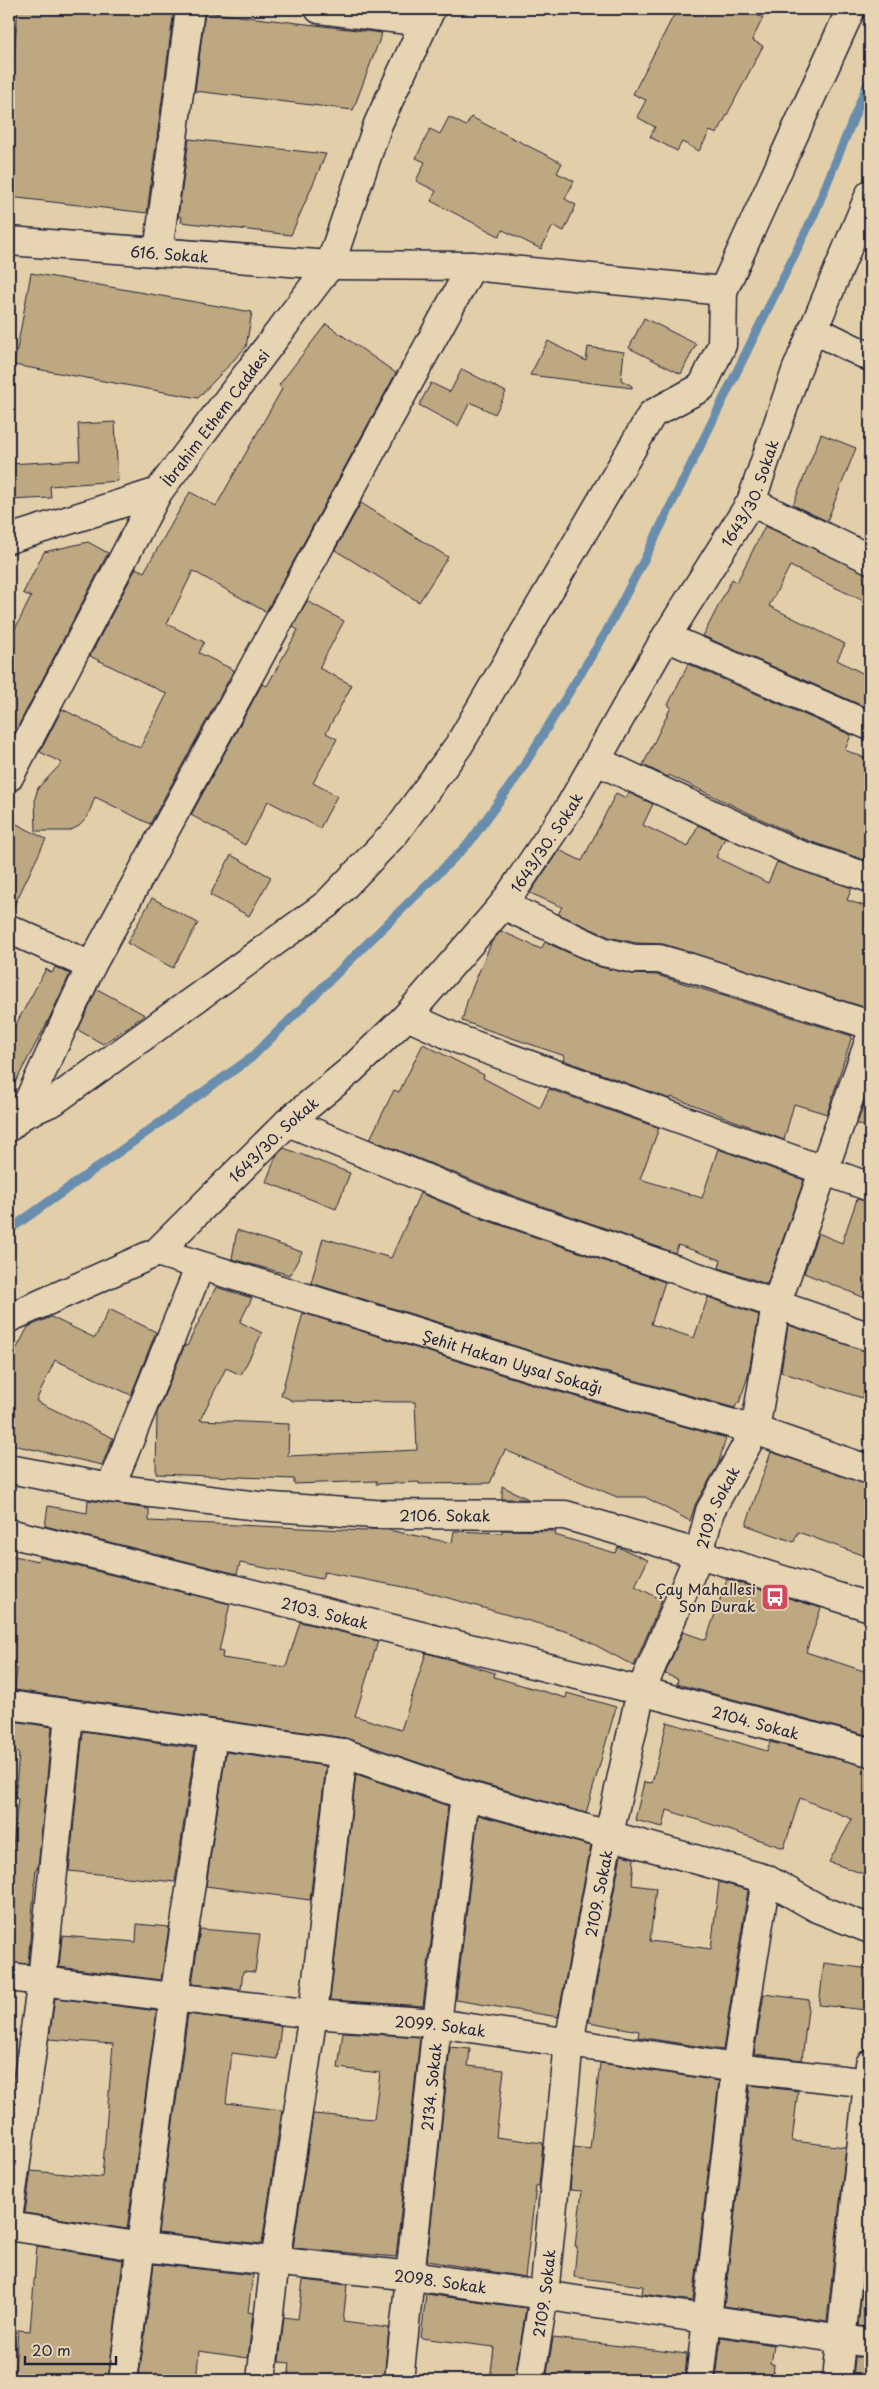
<svg xmlns="http://www.w3.org/2000/svg" width="879" height="2389" font-family="'Playpen Sans',sans-serif">
<style>
.lines{fill:none;stroke-linecap:round;stroke-linejoin:round}
.stream{stroke:#698dad;stroke-width:9}
.building{fill:#bda881;stroke:#22223b}
.minor-casing{stroke:#22223b;stroke-width:31}
.secondary-casing{stroke:#22223b;stroke-width:31}
.minor{stroke:#e6d4b2;stroke-width:28}
.secondary{stroke:#e6d4b2;stroke-width:28}
.labels{text-anchor:middle;dominant-baseline:central;stroke-width:4;stroke-linejoin:round;paint-order:stroke}
.street-label{font-size:15px;fill:#22223b;stroke:#e6d4b2}
.poi-label{font-size:15px;fill:#22223b;stroke:#e6d4b2;text-anchor:end}
</style>
<rect width="100%" height="100%" fill="#e2cfaa"/>
<filter id="ink" filterUnits="userSpaceOnUse"><feTurbulence type="fractalNoise" baseFrequency=".02" numOctaves="2"/><feDisplacementMap in="SourceGraphic" scale="10" xChannelSelector="R" yChannelSelector="G"/><feConvolveMatrix kernelMatrix="1 2 1 2 8 2 1 2 1" color-interpolation-filters="sRGB"/></filter>
<g filter="url(#ink)">
<g class="lines">
<polyline class="stream" points="9,1230 251,1058 469,843 518,775 605,634 645,558 813,217 870,78"/>
</g>
<g class="building">
<polygon points="18,9 174,9 147,213 9,197 9,105"/>
<polygon points="677,9 746,9 763,18 752,40 763,46 717,134 710,131 699,151 682,142 677,151 650,137 655,127 637,117 646,100 633,94"/>
<polygon points="205,12 382,33 353,110 195,91"/>
<polygon points="449,117 466,126 471,117 562,163 557,173 574,181 565,199 576,205 564,231 553,226 541,249 503,230 499,236 431,201 436,191 416,181 425,162 416,158 430,129 440,134"/>
<polygon points="189,139 326,154 291,235 181,222 182,217 178,217"/>
<polygon points="31,273 252,312 246,347 198,398 14,365"/>
<polygon points="644,318 696,344 681,374 629,348"/>
<polygon points="326,324 396,373 266,612 193,571 167,624 204,642 199,653 234,670 150,824 95,797 87,818 79,826 69,831 36,831 35,798 38,788 62,763 40,752 62,709 140,748 167,694 90,656 136,568 144,572 190,492 216,506 282,389 279,385"/>
<polygon points="548,341 586,361 588,347 624,352 621,380 632,386 632,388 530,375"/>
<polygon points="462,369 506,392 495,414 470,402 458,426 419,405 431,383 450,392"/>
<polygon points="115,422 118,481 50,486 51,498 9,500 9,464 80,460 78,424"/>
<polygon points="821,434 856,448 827,521 793,505"/>
<polygon points="361,503 448,557 419,602 335,550"/>
<polygon points="765,526 870,574 870,604 790,566 769,606 845,644 837,660 870,677 870,689 863,706 703,636 732,579 737,582"/>
<polygon points="88,542 108,553 12,738 9,737 9,641 31,597 23,593 44,552"/>
<polygon points="307,601 344,621 319,668 352,685 326,733 337,739 313,783 337,796 320,828 268,801 245,845 191,815 262,684 267,686 298,630 293,627"/>
<polygon points="688,664 851,735 845,750 870,760 870,845 864,860 801,838 669,775 668,777 643,765 671,707 668,705"/>
<polygon points="616,793 626,798 629,793 653,804 643,825 688,847 698,825 725,838 716,857 768,883 777,862 852,888 847,900 870,908 870,1009 663,944 636,943 609,937 558,914 562,907 530,893 559,850 582,861"/>
<polygon points="9,820 46,839 10,914 9,914"/>
<polygon points="231,855 271,877 249,916 210,895"/>
<polygon points="152,898 198,923 173,968 127,943"/>
<polygon points="501,931 541,949 545,942 600,967 631,974 657,975 852,1036 827,1114 794,1104 784,1140 694,1105 671,1097 670,1099 563,1060 565,1056 462,1021 468,998 492,941"/>
<polygon points="55,967 70,974 48,1021 9,1094 9,1037 46,969 52,973"/>
<polygon points="97,989 145,1015 103,1044 78,1030"/>
<polygon points="423,1044 484,1075 483,1078 540,1108 549,1089 659,1128 640,1179 702,1198 718,1149 804,1180 767,1284 719,1268 721,1260 678,1245 675,1253 494,1189 370,1139 394,1090 399,1092"/>
<polygon points="865,1101 870,1103 870,1128 857,1124"/>
<polygon points="284,1148 350,1173 336,1209 266,1182 276,1156"/>
<polygon points="420,1193 483,1219 665,1282 651,1324 694,1338 708,1297 759,1315 748,1376 739,1403 737,1403 735,1408 554,1358 311,1283 323,1238 391,1258"/>
<polygon points="857,1199 870,1202 870,1300 804,1273 818,1233 842,1243"/>
<polygon points="237,1230 302,1252 290,1275 232,1259"/>
<polygon points="216,1287 252,1298 240,1322 262,1333 241,1375 226,1368 200,1420 289,1424 288,1456 417,1450 415,1402 293,1401 281,1395 303,1313 545,1388 726,1438 718,1465 696,1503 690,1521 645,1497 617,1497 505,1450 490,1483 419,1484 419,1482 376,1484 377,1481 294,1484 294,1479 156,1474 157,1413 185,1345 187,1346"/>
<polygon points="109,1309 156,1332 131,1395 55,1360 36,1401 113,1438 102,1465 9,1444 9,1344 17,1348 28,1327 51,1317 95,1338"/>
<polygon points="788,1325 870,1352 870,1372 862,1398 781,1372"/>
<polygon points="771,1452 870,1485 870,1558 798,1532 794,1542 746,1525"/>
<polygon points="502,1486 528,1499 502,1499"/>
<polygon points="88,1500 149,1509 149,1521 367,1531 367,1529 388,1530 452,1543 454,1531 502,1533 502,1530 556,1531 555,1535 615,1553 618,1547 648,1560 635,1586 662,1600 634,1666 575,1634 420,1590 324,1572 322,1579 240,1563 237,1574 45,1526 48,1506 87,1513"/>
<polygon points="9,1555 38,1561 39,1557 230,1604 219,1651 223,1652 222,1658 286,1667 300,1622 378,1641 355,1716 401,1730 426,1653 456,1661 495,1673 494,1677 566,1698 567,1693 616,1707 586,1813 470,1780 345,1738 15,1690 17,1669 9,1667"/>
<polygon points="727,1579 821,1608 806,1652 870,1673 870,1736 677,1684 678,1679 665,1674 683,1632 706,1640"/>
<polygon points="13,1721 52,1727 38,1868 36,1868 28,1964 9,1962 9,1885 18,1799 15,1798 19,1753 11,1752"/>
<polygon points="667,1722 767,1751 770,1742 870,1767 870,1876 829,1862 852,1819 800,1798 784,1848 667,1810 663,1827 635,1820 644,1782 652,1783"/>
<polygon points="83,1731 195,1748 175,1882 69,1871"/>
<polygon points="226,1752 326,1766 310,1900 206,1886"/>
<polygon points="356,1774 448,1806 423,2006 330,2000"/>
<polygon points="478,1815 591,1846 558,2017 456,2000"/>
<polygon points="621,1855 634,1858 632,1885 656,1888 650,1941 711,1949 719,1882 748,1890 723,2050 638,2037 639,2031 589,2022"/>
<polygon points="137,1924 169,1927 161,1980 59,1967 62,1936 136,1942"/>
<polygon points="200,1929 260,1934 255,1972 243,1971 241,1989 192,1984"/>
<polygon points="824,1963 870,1969 866,2010 819,2005"/>
<polygon points="764,1994 809,2000 802,2060 754,2054"/>
<polygon points="55,1998 157,2011 127,2229 25,2213 31,2171 102,2177 113,2044 49,2039"/>
<polygon points="188,2014 281,2026 277,2059 232,2053 226,2103 282,2110 262,2244 158,2233"/>
<polygon points="343,2032 420,2037 396,2257 293,2248 313,2114 374,2119 380,2073 338,2068"/>
<polygon points="450,2047 470,2049 468,2066 504,2070 496,2137 543,2143 539,2186 536,2186 525,2277 427,2261"/>
<polygon points="600,2063 719,2081 693,2301 642,2294 643,2286 574,2277 577,2246 575,2246 582,2191 570,2190 574,2147 590,2149"/>
<polygon points="750,2085 798,2091 792,2141 846,2147 827,2321 724,2306"/>
<polygon points="870,2212 870,2327 858,2326"/>
<polygon points="37,2246 123,2260 108,2380 14,2380 18,2330 30,2331"/>
<polygon points="154,2264 253,2275 248,2312 253,2313 248,2358 199,2351 196,2380 139,2376"/>
<polygon points="303,2280 347,2285 343,2322 389,2328 384,2380 288,2380 290,2363 279,2362 284,2317 298,2319"/>
<polygon points="426,2294 526,2308 515,2380 490,2380 494,2347 421,2338"/>
<polygon points="721,2337 774,2345 771,2364 774,2364 773,2380 716,2380"/>
<polygon points="553,2338 687,2354 685,2380 546,2380"/>
<polygon points="855,2357 870,2358 870,2380 853,2380"/>
</g>
<g class="lines">
<defs>
<g id="minor">
<polyline points="319,9 424,22"/>
<path id="s1" d="M 9,241 L 330,265 L 472,266 L 723,291"/>
<polyline points="158,252 190,9"/>
<polyline points="813,329 870,357"/>
<polyline points="751,502 870,559"/>
<path id="s2" d="M 9,539 L 158,492 L 330,265 L 378,124 L 431,9"/>
<polyline points="666,637 870,726"/>
<polyline points="597,761 795,853 870,878"/>
<polyline points="9,777 158,492"/>
<polyline points="503,905 604,952 634,959 659,959 691,968 870,1025"/>
<polyline points="9,929 91,966 22,1115 15,1111"/>
<polyline points="91,966 472,266"/>
<polyline points="407,1016 460,1040 870,1187"/>
<polyline points="288,1122 488,1204 870,1337"/>
<polyline points="9,1127 22,1115 54,1101 327,904 395,833 459,745 652,414 702,387 722,345 723,291 851,9"/>
<path id="s3" d="M 157,1252 L 550,1373 L 755,1430 L 776,1305 L 870,1039"/>
<path id="s4" d="M 9,1318 L 157,1252 L 288,1122 L 351,1070 L 407,1016 L 503,905 L 569,808 L 666,637 L 751,502 L 796,371 L 870,194"/>
<path id="s5" d="M 9,1469 L 110,1488 L 258,1506 L 374,1514 L 565,1515 L 699,1554"/>
<polyline points="110,1488 200,1266"/>
<path id="s6" d="M 641,1691 L 870,1752"/>
<polyline points="9,1705 343,1753 465,1795 766,1879 819,1909 870,1929"/>
<path id="s7" d="M 9,1977 L 313,2014 L 437,2023 L 736,2068 L 870,2083"/>
<polyline points="9,2212 42,1980 69,1715"/>
<path id="s8" d="M 9,2226 L 142,2247 L 412,2276 L 870,2343"/>
<polyline points="123,2380 174,1998 213,1735"/>
<polyline points="261,2380 275,2262 313,2014 343,1753"/>
<path id="s9" d="M 399,2380 L 437,2023 L 465,1795"/>
<polyline points="700,2380 736,2068 766,1879"/>
<polyline points="837,2380 870,2064"/>
</g>
<g id="secondary">
<path id="s10" d="M 9,1533 L 641,1691"/>
<polyline points="699,1554 870,1607"/>
<path id="s11" d="M 530,2380 L 544,2295 L 569,2042 L 609,1834 L 641,1691 L 699,1554 L 710,1511 L 755,1430 L 870,1470"/>
</g>
</defs>
<use href="#minor" class="minor-casing"/>
<use href="#secondary" class="secondary-casing"/>
<use href="#minor" class="minor"/>
<use href="#secondary" class="secondary"/>
</g>
</g>
<defs>
<symbol id="bus-square" viewBox="-11 -11 22 22"><rect x="-9" y="-9" width="18" height="18" rx="4" fill="#d1495b" stroke="#e6d4b2"/><path d="M-5-6H5V4H4V6H2V4H-2V6H-4V4H-5ZM-3.5-4V0h7V-4ZM-3.5 1.2v1.5H-2V1.2ZM2 1.2v1.5H3.5V1.2Z" fill="#fff"/></symbol>
</defs>
<g fill-rule="evenodd">
<use href="#bus-square" x="759" y="1581" width="32" height="32"/>
</g>
<g class="labels">
<g class="street-label">
<text stroke="none"><textPath href="#s1" startOffset="161">616. Sokak</textPath></text>
<text stroke="none"><textPath href="#s2" startOffset="250">İbrahim Ethem Caddesi</textPath></text>
<text stroke="none"><textPath href="#s4" startOffset="1134">1643/30. Sokak</textPath></text>
<text stroke="none"><textPath href="#s4" startOffset="729">1643/30. Sokak</textPath></text>
<text stroke="none"><textPath href="#s4" startOffset="324">1643/30. Sokak</textPath></text>
<text stroke="none"><textPath href="#s3" startOffset="372">Şehit Hakan Uysal Sokağı</textPath></text>
<text stroke="none"><textPath href="#s11" startOffset="898">2109. Sokak</textPath></text>
<text stroke="none"><textPath href="#s5" startOffset="439">2106. Sokak</textPath></text>
<text stroke="none"><textPath href="#s10" startOffset="326">2103. Sokak</textPath></text>
<text stroke="none"><textPath href="#s6" startOffset="119">2104. Sokak</textPath></text>
<text stroke="none"><textPath href="#s11" startOffset="492">2109. Sokak</textPath></text>
<text stroke="none"><textPath href="#s7" startOffset="434">2099. Sokak</textPath></text>
<text stroke="none"><textPath href="#s9" startOffset="295">2134. Sokak</textPath></text>
<text stroke="none"><textPath href="#s8" startOffset="435">2098. Sokak</textPath></text>
<text stroke="none"><textPath href="#s11" startOffset="88">2109. Sokak</textPath></text>
</g>
<g class="poi-label">
<text x="756" y="1588">Çay Mahallesi<tspan x="756" dy="17">Son Durak</tspan></text>
</g>
</g>
<rect width="879" height="2389" fill="none" stroke="#e6d4b2" stroke-width="30"/>
<rect x="15" y="15" width="849" height="2359" fill="none" stroke="#22223b" stroke-width="2" filter="url(#ink)"/>
<path d="M25 2356v8h91v-8" fill="none" stroke="#22223b" stroke-width="2.5"/>
<text x="32" y="2356" font-size="15" fill="#22223b" stroke="#e6d4b2" stroke-width="4" paint-order="stroke">20 m</text>
</svg>
